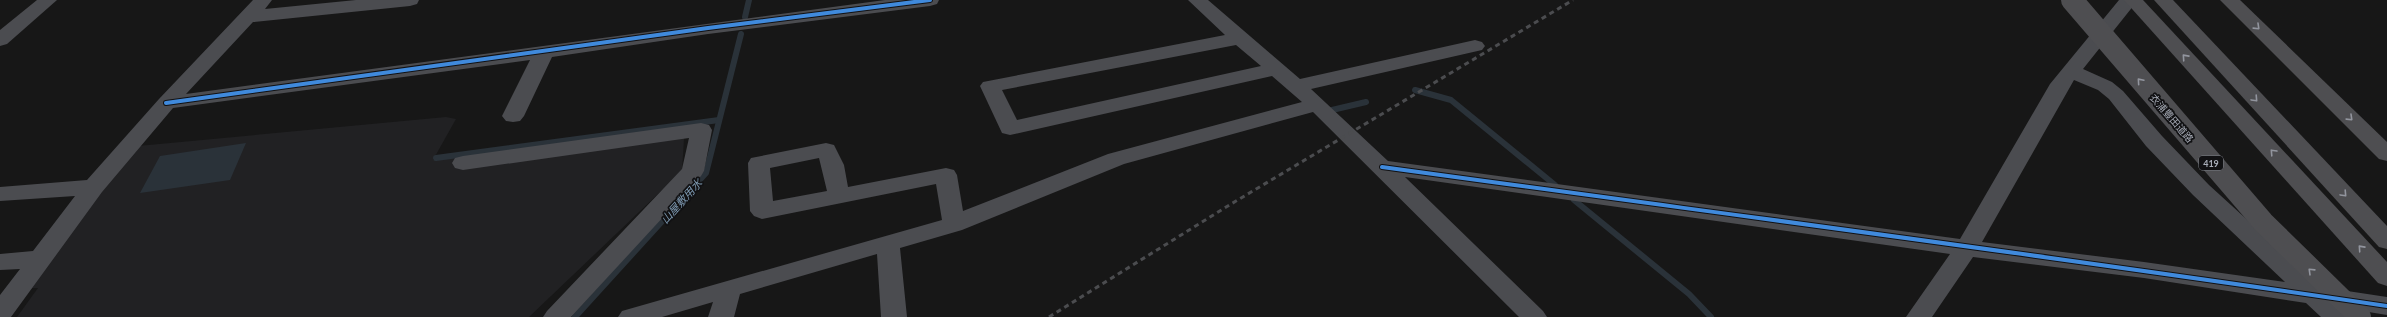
<svg xmlns="http://www.w3.org/2000/svg" width="2387" height="317" font-family="Lato,'Noto Sans JP',sans-serif">
<style>
.built{fill:#212123}
.water{fill:#2a3239}
.lines{fill:none;stroke-linecap:round;stroke-linejoin:round}
.stream{stroke:#2a3239;stroke-width:6}
.minor{fill:#4b4c50;fill-rule:evenodd}
.highway{fill:#4e4e51;fill-rule:evenodd}
.rail{stroke:#4b4c4f;stroke-width:3;stroke-dasharray:5 4;stroke-linecap:butt}
.highway-bridge{stroke:#4e4e51;stroke-width:22}
.cycleway-casing{stroke:#111113;stroke-width:6}
.cycleway{stroke:#408adc;stroke-width:4}
.oneway{stroke:#92959e}
.labels{text-anchor:middle;dominant-baseline:central;stroke-width:3.5;stroke-linejoin:round;paint-order:stroke}
.shield{fill:#111113;stroke:#7b7e86;stroke-width:1}
.shield-label{font-size:9px;font-weight:bold;fill:#a8adb8}
.street-label{font-size:10px;fill:#a8adb8;stroke:#111113}
.water-label{font-size:11px;font-style:italic;fill:#7f9bb3;stroke:#111113}
</style>
<rect width="100%" height="100%" fill="#171717"/>
<polygon class="built" points="446,117 456,119 433,160 461,156 464,167 684,138 682,171 529,317 17,317 38,288 29,288 104,184 138,146"/>
<polygon class="water" points="246,143 230,180 140,193 160,156"/>
<g class="lines">
<g class="stream">
<polyline points="745,17 749,0"/>
<polyline points="1415,90 1451,100 1555,185"/>
<polyline points="1332,110 1366,102"/>
<polyline points="436,158 719,120"/>
<polyline points="1574,200 1689,294 1711,317"/>
<polyline points="575,317 706,173 741,34"/>
</g>
<g class="minor">
<polygon points="37,0 57,0 7,44 0,46 0,30"/>
<polygon points="253,0 272,0 265,9 356,0 419,0 417,4 410,6 253,22 186,94 885,0 939,0 937,4 930,6 708,34 552,57 524,116 520,121 513,122 506,121 502,116 530,60 173,108 102,192 11,317 0,317 0,295 20,269 0,270 0,254 33,251 75,196 0,201 0,187 87,180 159,99"/>
<path d="M 1188,0 L 1208,0 L 1300,79 L 1475,40 L 1482,42 L 1485,46 L 1482,50 L 1311,89 L 1388,161 L 1960,239 L 2050,84 L 2119,0 L 2138,0 L 2083,69 L 2112,82 L 2123,91 L 2162,136 L 2209,185 L 2321,287 L 2387,297 L 2387,315 L 2344,308 L 2350,317 L 2321,317 L 2306,303 L 2144,278 L 1973,257 L 1932,317 L 1906,317 L 1950,254 L 1405,177 L 1543,311 L 1547,317 L 1519,317 L 1313,112 L 1124,164 L 962,230 L 900,248 L 907,317 L 881,317 L 877,254 L 740,294 L 734,317 L 708,317 L 713,302 L 662,317 L 618,317 L 622,311 L 942,220 L 936,184 L 762,219 L 754,216 L 750,211 L 748,163 L 751,158 L 826,143 L 834,145 L 844,165 L 848,187 L 946,168 L 954,170 L 957,175 L 963,211 L 1108,154 L 1302,102 L 1272,76 L 1010,135 L 1002,133 L 980,86 L 983,82 L 1225,35 ZM 1236,45 L 1261,66 L 1017,120 L 1002,90 ZM 2074,80 L 2098,90 L 2109,99 L 2146,146 L 2193,195 L 2285,282 L 2144,262 L 1982,242 ZM 819,158 L 827,191 L 773,201 L 770,168 Z"/>
<polygon points="701,123 709,125 712,130 704,171 701,176 571,317 543,317 547,311 682,169 689,138 463,170 455,168 452,163 455,158 463,156"/>
</g>
<g class="highway">
<polygon points="2124,0 2143,0 2387,262 2387,286 2378,283"/>
<polygon points="2154,0 2173,0 2387,226 2387,249 2379,247"/>
<polygon points="2220,0 2240,0 2387,142 2387,161 2379,159"/>
</g>
<polyline class="rail" points="1049,317 1231,204 1573,0"/>
<polyline class="highway-bridge" points="2072,0 2263,222 2360,317"/>
<defs>
<g id="cycleway">
<polyline points="166,103 708,28 930,0"/>
<path d="M 1382,167 C 1717,213 2052,256 2387,306"/>
</g>
</defs>
<use href="#cycleway" class="cycleway-casing"/>
<use href="#cycleway" class="cycleway"/>
</g>
<defs><path id="oneway-chevron" d="M-2-3.5L2.5 0L-2 3.5" fill="none" stroke-width="1.6" stroke-linecap="round" stroke-linejoin="round"/></defs>
<g class="oneway">
<use href="#oneway-chevron" transform="translate(2257 27) rotate(44)"/>
<use href="#oneway-chevron" transform="translate(2185 57) rotate(-132)"/>
<use href="#oneway-chevron" transform="translate(2140 81) rotate(-131)"/>
<use href="#oneway-chevron" transform="translate(2255 99) rotate(47)"/>
<use href="#oneway-chevron" transform="translate(2350 118) rotate(44)"/>
<use href="#oneway-chevron" transform="translate(2273 152) rotate(-133)"/>
<use href="#oneway-chevron" transform="translate(2344 194) rotate(47)"/>
<use href="#oneway-chevron" transform="translate(2361 248) rotate(-132)"/>
<use href="#oneway-chevron" transform="translate(2311 271) rotate(-136)"/>
</g>
<g class="labels">
<rect class="shield" x="2199" y="156" width="24" height="14" rx="3"/>
<g class="shield-label">
<text x="2211" y="163">419</text>
</g>
<g class="street-label">
<text transform="translate(2172 118) rotate(49)">衣浦豊田道路</text>
</g>
<g class="water-label">
<text transform="translate(681 201) rotate(-48)">山屋敷用水</text>
</g>
</g>
</svg>
